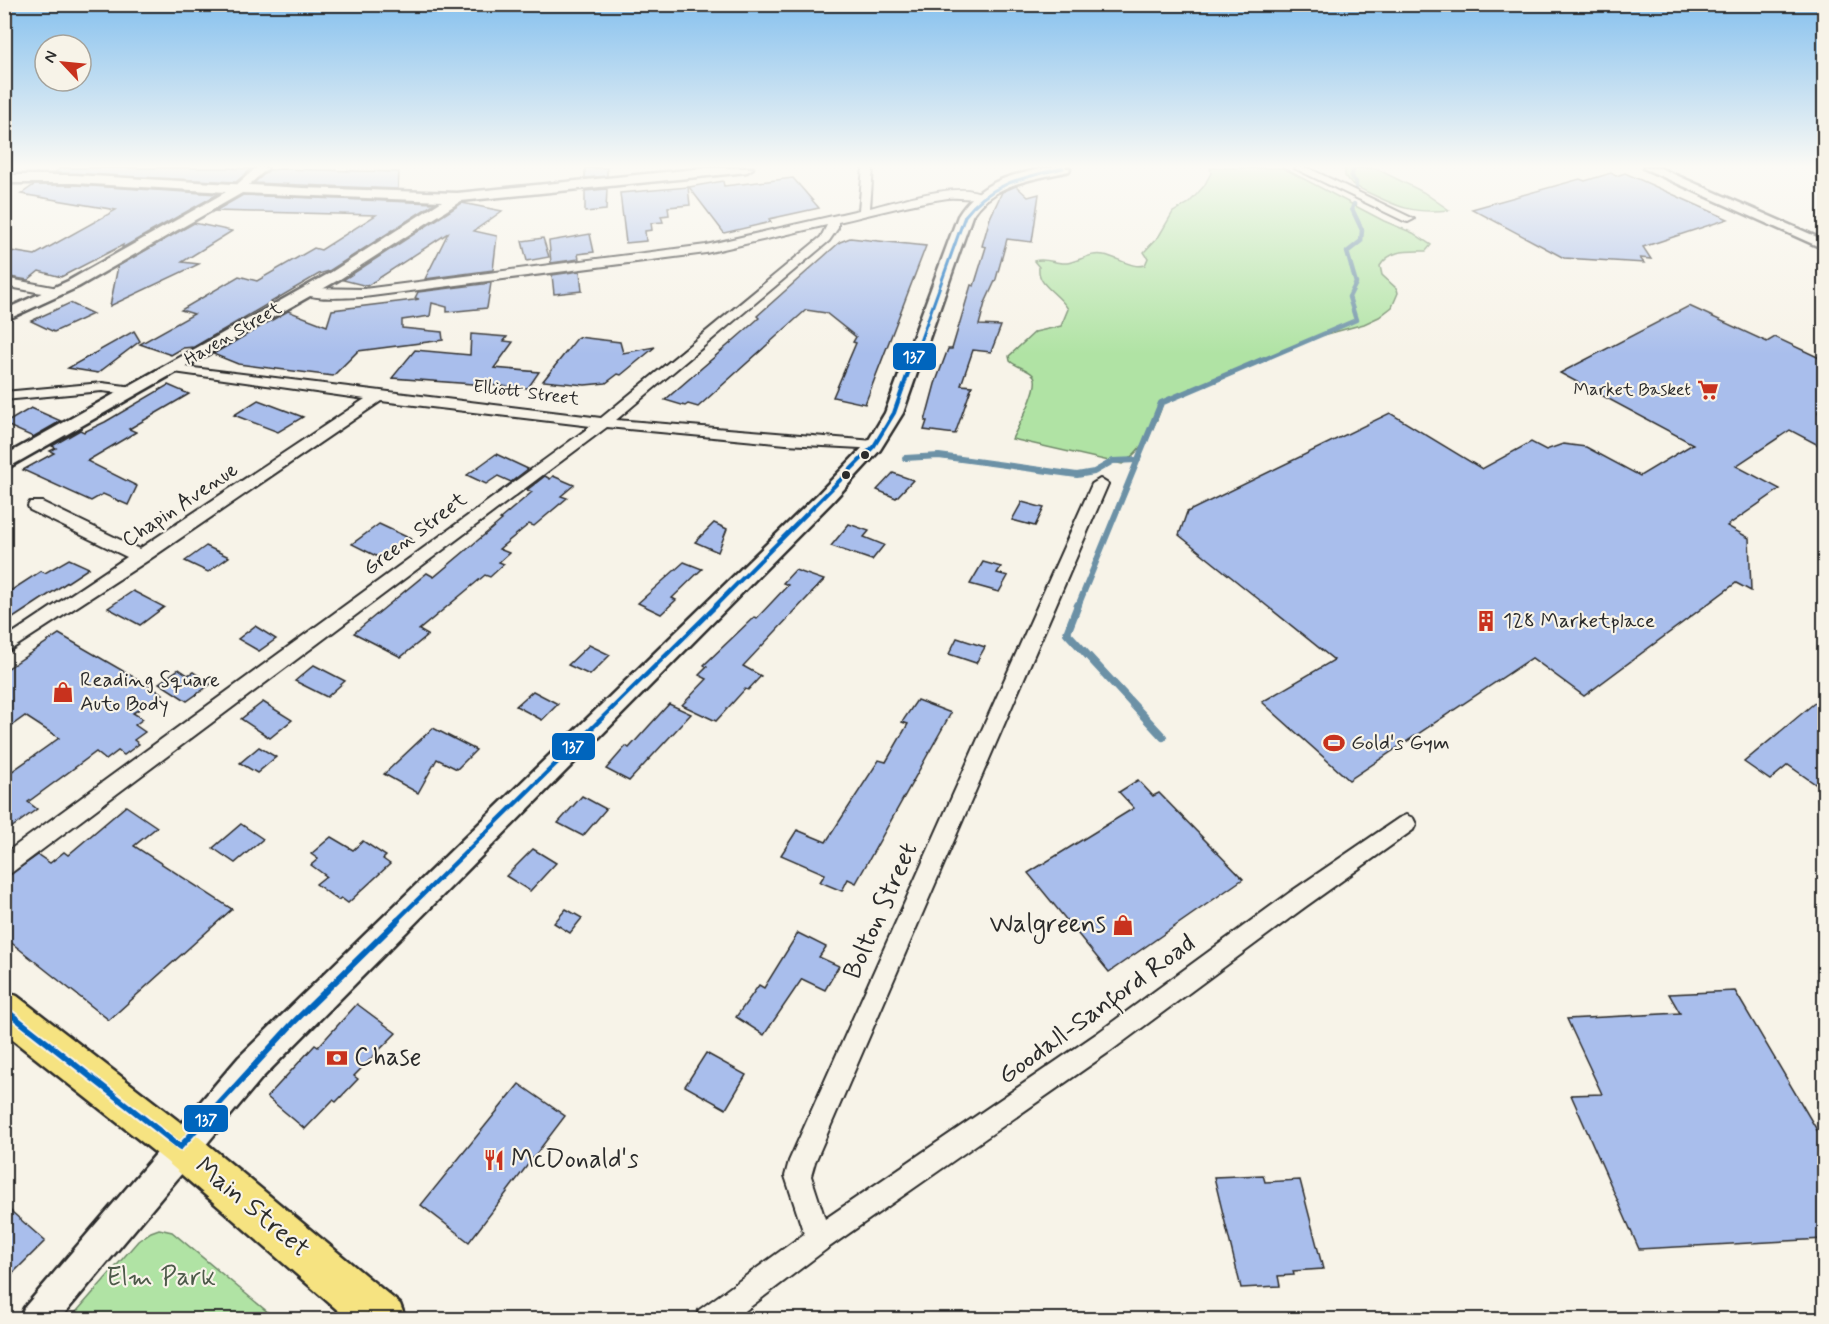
<svg xmlns="http://www.w3.org/2000/svg" width="1829" height="1324" font-family="Mynerve,sans-serif">
<style>
.green{fill:#b0e3a4;stroke:#6e8768;stroke-width:1.5}
.lines{fill:none;stroke-linecap:round;stroke-linejoin:round}
.stream-far2{stroke:#6c91a6;stroke-width:4.5}
.stream-far1{stroke:#6c91a6;stroke-width:6}
.stream{stroke:#6c91a6;stroke-width:8}
.building{fill:#a9beec;stroke:#2b2b2b;stroke-width:1.5}
.minor-casing{stroke:#2b2b2b;stroke-width:4}
.tertiary-casing{stroke:#2b2b2b;stroke-width:5}
.primary-casing{stroke:#2b2b2b;stroke-width:5}
.minor{fill:#f7f3e8;fill-rule:evenodd}
.tertiary{fill:#f7f3e8;fill-rule:evenodd}
.primary{fill:#f6e381;fill-rule:evenodd}
.bus-1-far3-casing{stroke:#f7f3e8;stroke-width:6}
.bus-1-far2-casing{stroke:#f7f3e8;stroke-width:8}
.bus-1-far1-casing{stroke:#f7f3e8;stroke-width:9}
.bus-1-casing{stroke:#f7f3e8;stroke-width:10}
.bus-1-far3{stroke:#0065bd;stroke-width:3}
.bus-1-far2{stroke:#0065bd;stroke-width:4}
.bus-1-far1{stroke:#0065bd;stroke-width:4.5}
.bus-1{stroke:#0065bd;stroke-width:6}
.bus-dot{fill:#2b2b2b;stroke:#f7f3e8;stroke-width:2}
.labels{text-anchor:middle;dominant-baseline:central;stroke-width:4.5;stroke-linejoin:round;paint-order:stroke}
.far-street-label{font-size:18px;fill:#2b2b2b;stroke:#f7f3e8}
.far-poi-label{font-size:18px;fill:#2b2b2b;stroke:#f7f3e8;text-anchor:end}
.street-label{font-size:21px;fill:#2b2b2b;stroke:#f7f3e8}
.poi-label{font-size:21px;fill:#2b2b2b;stroke:#f7f3e8;text-anchor:start}
.near-street-label{font-size:26px;fill:#2b2b2b;stroke:#f7f3e8}
.near-poi-label{font-size:26px;fill:#2b2b2b;stroke:#f7f3e8;text-anchor:start}
.near-park-label{font-size:26px;fill:#4c5949;stroke:#f7f3e8}
.line-badge{stroke:#f7f3e8;stroke-width:2}
.badge-label{font-size:16px;text-anchor:middle;font-weight:bold;fill:#fff}
</style>
<rect width="100%" height="100%" fill="#f7f3e8"/>
<filter id="ink" filterUnits="userSpaceOnUse"><feTurbulence type="fractalNoise" baseFrequency=".0167" numOctaves="2"/><feDisplacementMap in="SourceGraphic" scale="12" xChannelSelector="R" yChannelSelector="G"/><feConvolveMatrix kernelMatrix="1 2 1 2 8 2 1 2 1" color-interpolation-filters="sRGB"/></filter>
<g filter="url(#ink)">
<g class="green">
<path d="M 1210,168 L 1283,168 L 1384,221 L 1413,233 L 1431,245 L 1426,251 C 1408,251 1390,249 1380,266 L 1382,275 L 1397,289 L 1398,293 L 1392,307 L 1379,317 L 1364,324 L 1320,336 L 1163,402 C 1157,425 1142,451 1122,464 L 1012,439 C 1017,428 1041,387 1034,376 C 1029,369 1016,367 1010,361 L 1009,356 L 1035,332 L 1061,326 L 1068,309 C 1058,292 1037,286 1039,267 L 1034,261 C 1045,257 1056,264 1067,263 C 1080,261 1091,252 1104,255 C 1117,257 1132,269 1145,265 L 1148,258 L 1144,252 L 1159,236 L 1173,212 L 1189,203 L 1204,186 L 1211,173 Z"/>
<path d="M 1345,168 L 1375,168 L 1423,192 L 1449,210 C 1413,214 1398,207 1367,192 C 1358,187 1351,186 1345,176 Z"/>
<polygon points="159,1229 172,1232 270,1314 215,1320 70,1319 138,1241 151,1232"/>
</g>
<g class="lines">
<g class="stream-far2">
<polyline points="1354,168 1351,177 1356,182 1356,190"/>
<polyline points="1260,361 1356,320 1349,297 1356,283 1347,252 1361,241 1362,230 1352,209 1354,204"/>
</g>
<g class="stream-far1">
<polyline points="905,458 939,456 1077,475 1094,472 1113,461 1138,460"/>
<polyline points="1078,606 1161,403 1264,359"/>
</g>
<polyline class="stream" points="1078,605 1067,633 1163,737"/>
</g>
<g class="building">
<polygon points="61,168 225,168 251,169 236,182 54,173"/>
<polygon points="585,168 607,168 607,176 585,178"/>
<polygon points="281,169 399,172 398,189 254,183 269,170"/>
<polygon points="1611,173 1616,176 1625,173 1728,219 1643,247 1651,259 1640,258 1644,263 1564,258 1472,209 1580,179 1585,181"/>
<polygon points="793,178 819,208 769,219 771,222 724,233 689,187 723,181 724,186"/>
<polygon points="34,185 75,185 218,194 122,248 123,245 61,277 39,271 28,280 4,276 4,250 35,255 116,210 21,194"/>
<polygon points="1016,186 1028,197 1039,194 1032,242 1007,239 996,279 985,303 979,325 1001,326 991,352 973,350 961,385 972,386 955,434 924,430 927,421 925,421 935,384 948,349 952,349 971,285 974,286 986,247 982,246 990,218 1002,192"/>
<polygon points="688,187 690,205 668,207 669,215 661,216 663,222 651,223 652,230 645,231 646,241 626,243 620,193"/>
<polygon points="607,189 606,210 585,212 585,191"/>
<polygon points="243,195 435,203 329,271 319,274 194,347 183,348 171,355 140,344 194,314 181,310 239,276 257,281 314,248 321,250 376,215 215,211"/>
<polygon points="462,203 502,211 474,231 497,236 493,270 425,279 448,233 367,286 343,280"/>
<polygon points="194,223 232,231 182,262 199,264 110,306 118,266"/>
<polygon points="590,234 594,252 578,254 579,259 551,263 549,241"/>
<polygon points="543,238 549,257 527,261 522,241"/>
<polygon points="850,238 926,246 865,404 833,397 856,343 853,342 856,337 826,313 806,310 698,407 688,404 685,406 665,400 742,333 759,318 757,316 840,242"/>
<polygon points="580,271 582,291 554,294 552,275"/>
<polygon points="491,283 487,308 447,312 447,307 432,303 430,316 402,320 402,328 442,332 443,340 358,351 333,376 238,364 213,354 288,311 327,326 332,310 414,300 419,299 415,298 418,292"/>
<polygon points="70,303 93,314 54,332 31,321"/>
<polygon points="1689,306 1767,342 1775,337 1824,360 1824,407 1818,412 1824,424 1824,448 1790,430 1736,466 1780,489 1727,526 1749,538 1751,591 1736,583 1584,696 1532,658 1349,780 1262,702 1334,660 1179,535 1187,512 1390,413 1482,469 1531,442 1546,450 1563,444 1586,447 1640,476 1693,444 1560,373"/>
<polygon points="134,331 140,341 98,373 68,368"/>
<polygon points="471,334 507,337 504,341 513,342 494,368 539,372 528,388 392,378 415,350 470,355"/>
<polygon points="578,337 620,342 623,353 655,347 621,375 618,374 606,383 585,385 543,381"/>
<polygon points="168,385 189,394 129,429 136,432 87,461 137,486 128,505 103,494 91,501 23,470 54,453 50,451 56,448 52,446 80,430 84,432 105,422"/>
<polygon points="258,400 303,417 278,432 234,415"/>
<polygon points="31,408 61,421 33,437 4,424"/>
<polygon points="496,454 528,469 511,482 498,476 486,484 467,475"/>
<polygon points="893,473 913,480 896,498 877,490"/>
<polygon points="545,476 550,479 553,476 574,485 561,496 567,498 534,526 529,524 499,549 509,553 499,562 504,564 490,577 485,575 419,630 428,635 401,657 354,633 427,573 434,577 502,520 500,519 532,492 527,490"/>
<polygon points="1022,502 1044,508 1035,526 1012,520"/>
<polygon points="714,523 727,529 718,552 695,542"/>
<polygon points="379,524 411,539 384,560 352,544"/>
<polygon points="849,524 869,531 864,537 884,545 872,560 831,546"/>
<polygon points="206,546 229,557 208,572 185,561"/>
<polygon points="69,559 89,568 4,624 4,595 41,571 45,573"/>
<polygon points="684,562 702,569 672,598 676,600 661,614 638,603"/>
<polygon points="983,562 1001,567 997,573 1008,576 999,592 970,584"/>
<polygon points="795,570 824,580 743,666 761,676 748,690 745,689 716,721 682,705 707,679 699,675 707,667 704,665 754,617 757,618 788,585 783,583"/>
<polygon points="133,591 164,607 140,625 108,608"/>
<polygon points="255,626 276,639 259,651 238,639"/>
<polygon points="59,634 163,694 133,713 143,719 135,725 145,732 134,740 139,744 124,755 118,751 106,760 96,752 28,802 37,809 4,833 4,777 59,738 25,716 4,731 4,671"/>
<polygon points="957,638 985,647 976,663 949,654"/>
<polygon points="589,645 610,655 590,675 568,665"/>
<polygon points="314,665 345,681 327,697 295,681"/>
<polygon points="179,669 188,675 193,672 211,684 187,701 159,683"/>
<polygon points="533,691 558,704 542,720 516,706"/>
<polygon points="1824,695 1824,790 1788,765 1770,780 1744,762"/>
<polygon points="917,700 951,713 856,883 848,879 842,891 820,882 825,874 781,855 797,830 826,842 879,760 886,762 908,724 902,722"/>
<polygon points="263,702 292,720 270,738 241,719"/>
<polygon points="669,704 691,714 629,781 606,769 626,746 629,748"/>
<polygon points="433,728 476,750 457,769 437,759 418,793 384,774"/>
<polygon points="259,747 276,757 257,773 240,763"/>
<polygon points="1138,780 1153,796 1159,793 1243,879 1109,972 1028,873 1134,808 1119,792"/>
<polygon points="582,796 606,809 583,836 558,823"/>
<polygon points="126,806 157,827 134,846 232,909 109,1020 4,937 4,879 38,855 50,863 64,852 68,855"/>
<polygon points="241,824 263,839 235,863 213,848"/>
<polygon points="331,837 353,850 363,841 386,856 383,859 390,864 348,903 341,898 338,900 316,884 326,876 311,865 318,859 311,854"/>
<polygon points="533,849 556,863 530,891 506,876"/>
<polygon points="566,909 582,918 570,933 554,923"/>
<polygon points="798,933 826,947 819,957 839,966 825,990 802,979 764,1035 736,1017 759,985 764,988"/>
<polygon points="1735,991 1824,1142 1824,1239 1639,1249 1571,1095 1602,1094 1567,1019 1680,1013 1669,994"/>
<polygon points="357,1004 396,1033 354,1076 358,1079 336,1102 333,1100 305,1129 267,1097 315,1045 318,1047"/>
<polygon points="706,1053 746,1075 726,1109 685,1086"/>
<polygon points="519,1084 565,1116 469,1242 421,1205"/>
<polygon points="1263,1175 1265,1182 1300,1180 1323,1269 1293,1271 1294,1275 1278,1276 1280,1286 1241,1288 1214,1177"/>
<polygon points="4,1205 45,1241 4,1282"/>
</g>
<g class="lines">
<defs>
<g id="minor">
<polygon points="256,168 268,168 243,190 235,190 235,186"/>
<path d="M 863,168 L 873,168 L 870,208 C 894,202 964,180 983,195 C 976,201 958,197 948,198 C 911,203 874,214 838,222 L 838,228 L 829,241 L 616,420 L 874,441 L 879,443 L 881,446 L 879,449 L 786,444 L 607,427 L 11,873 L 4,875 L 4,854 L 591,426 L 381,401 L 147,561 L 4,654 L 4,639 L 127,557 L 30,510 L 28,506 L 30,502 L 42,502 L 139,549 L 365,399 L 174,372 L 167,368 L 169,365 L 601,418 L 821,237 L 827,225 L 706,253 L 364,297 C 349,297 312,301 301,292 L 307,288 L 364,289 L 706,245 L 859,210 Z"/>
<polygon points="1294,168 1308,168 1414,219 1408,222 1404,221"/>
<polygon points="4,278 58,288 64,292 58,296 4,286"/>
<polygon points="102,383 134,387 141,391 134,395 102,391 4,400 4,392"/>
<polygon points="1100,479 1108,484 815,1162 811,1176 825,1219 1096,1034 1289,893 1399,818 1406,815 1413,818 1416,824 1413,830 1305,907 1112,1050 828,1248 733,1320 695,1320 699,1310 804,1234 785,1176 789,1161 1092,484"/>
</g>
<g id="tertiary">
<polygon points="706,168 753,168 747,172 461,201 340,279 4,470 4,456 330,273 442,201 242,193 78,287 4,321 4,310 68,281 226,192 75,183 4,183 4,175 75,175 303,188 457,193"/>
<path d="M 1046,168 L 1070,168 L 1069,171 C 1033,180 993,182 972,216 L 903,413 L 880,450 L 832,502 L 261,1079 L 59,1320 L 19,1320 L 24,1308 L 239,1057 L 818,494 L 867,443 L 885,413 L 958,216 C 980,181 1008,176 1046,168 Z"/>
<polygon points="1643,168 1660,168 1824,240 1824,249"/>
</g>
<polygon id="primary" points="4,991 17,996 194,1133 400,1304 406,1320 349,1320 166,1161 4,1033"/>
</defs>
<use href="#minor" class="minor-casing"/>
<use href="#tertiary" class="tertiary-casing"/>
<use href="#primary" class="primary-casing"/>
<use href="#minor" class="minor"/>
<use href="#tertiary" class="tertiary"/>
<use href="#primary" class="primary"/>
<defs>
<path id="bus-1-far3" d="M 913,361 L 965,216 C 990,183 1025,177 1063,168"/>
<polyline id="bus-1-far2" points="715,606 874,446 894,413 913,359"/>
<polyline id="bus-1-far1" points="396,921 717,605"/>
<polyline id="bus-1" points="4,1009 180,1147 293,1023 398,920"/>
</defs>
<use href="#bus-1-far3" class="bus-1-far3-casing"/>
<use href="#bus-1-far2" class="bus-1-far2-casing"/>
<use href="#bus-1-far1" class="bus-1-far1-casing"/>
<use href="#bus-1" class="bus-1-casing"/>
<use href="#bus-1-far3" class="bus-1-far3"/>
<use href="#bus-1-far2" class="bus-1-far2"/>
<use href="#bus-1-far1" class="bus-1-far1"/>
<use href="#bus-1" class="bus-1"/>
</g>
</g>
<linearGradient id="sky" x2="0" y2="1"><stop stop-color="#87c1ee"/><stop offset="0.47" stop-color="#fbfaf5"/><stop offset="1" stop-color="#fbfaf5" stop-opacity="0"/></linearGradient>
<rect width="1829" height="354" fill="url(#sky)"/>
<defs>
<symbol id="supermarket-bare" viewBox="-9 -9 18 18"><path d="M-6-5.5h2.5l.6 2H6L4.5 2H-2.5L-4.4-4H-6ZM-1.5 3.2a1.3 1.3 0 1 0 .1 0ZM3 3.2a1.3 1.3 0 1 0 .1 0Z" fill="#c8321e" stroke="#f7f3e8" stroke-width="2.5" paint-order="stroke"/></symbol>
<symbol id="building-bare" viewBox="-9 -9 18 18"><path d="M-4-6H4V6H1V3H-1V6H-4ZM-2.5-4.3h1.7v1.8h-1.7ZM.8-4.3h1.7v1.8H.8ZM-2.5-1h1.7V.8h-1.7ZM.8-1h1.7V.8H.8Z" fill="#c8321e" stroke="#f7f3e8" stroke-width="2.5" paint-order="stroke"/></symbol>
<symbol id="shop-bare" viewBox="-9 -9 18 18"><path d="M-5-2.5h2.3a2.7 3.5 0 0 1 5.4 0H5L5.5 6h-11ZM-1.5-2.5h3a1.5 2.3 0 0 0-3 0Z" fill="#c8321e" stroke="#f7f3e8" stroke-width="2.5" paint-order="stroke"/></symbol>
<symbol id="stadium-bare" viewBox="-9 -9 18 18"><path d="M0-5a6.5 5 0 1 0 0 10a6.5 5 0 1 0 0-10ZM-3.5-1.8h7v3.6h-7Z" fill="#c8321e" stroke="#f7f3e8" stroke-width="2.5" paint-order="stroke"/></symbol>
<symbol id="bank-bare" viewBox="-9 -9 18 18"><path d="M-6-4H6V4H-6ZM0-2.3a2.3 2.3 0 1 0 0 4.6a2.3 2.3 0 1 0 0-4.6Z" fill="#c8321e" stroke="#f7f3e8" stroke-width="2.5" paint-order="stroke"/></symbol>
<symbol id="restaurant-bare" viewBox="-9 -9 18 18"><path d="M-5-6h1v4h1v-4h1v4h1v-4h1v5L-1.5 .5V6h-2V.5L-5-1ZM5-6V6H3V1.5H1.5Q1.5-4 5-6Z" fill="#c8321e" stroke="#f7f3e8" stroke-width="2.5" paint-order="stroke"/></symbol>
</defs>
<g fill-rule="evenodd">
<use href="#supermarket-bare" x="1693" y="375" width="30" height="30"/>
<use href="#building-bare" x="1471" y="606" width="30" height="30"/>
<use href="#shop-bare" x="48" y="677" width="30" height="30"/>
<use href="#stadium-bare" x="1319" y="728" width="30" height="30"/>
<use href="#shop-bare" x="1108" y="910" width="30" height="30"/>
<use href="#bank-bare" x="322" y="1043" width="30" height="30"/>
<use href="#restaurant-bare" x="479" y="1145" width="30" height="30"/>
</g>
<g class="bus-dot">
<circle cx="865" cy="455" r="5"/>
<circle cx="846" cy="475" r="5"/>
</g>
<g class="labels">
<g class="far-street-label">
<text transform="translate(233 334) rotate(-30)">Haven Street</text>
<text transform="translate(526 393) rotate(7)">Elliott Street</text>
</g>
<g class="far-poi-label">
<text x="1691" y="390">Market Basket</text>
</g>
<g class="street-label">
<text transform="translate(180 505) rotate(-34)">Chapin Avenue</text>
<text transform="translate(415 534) rotate(-37)">Green Street</text>
</g>
<g class="poi-label">
<text x="1503" y="621">128 Marketplace</text>
<text x="80" y="680">Reading Square<tspan x="80" dy="24">Auto Body</tspan></text>
<text x="1351" y="743">Gold's Gym</text>
</g>
<g class="near-street-label">
<text transform="translate(881 911) rotate(-66)">Bolton Street</text>
<text transform="translate(1097 1010) rotate(-36)">Goodall-Sanford Road</text>
<text transform="translate(252 1208) rotate(40)">Main Street</text>
</g>
<g class="near-poi-label">
<text x="1106" y="925" text-anchor="end">Walgreens</text>
<text x="354" y="1058">Chase</text>
<text x="511" y="1160">McDonald's</text>
</g>
<g class="near-park-label">
<text x="161" y="1278">Elm Park</text>
</g>
</g>
<g class="line-badge">
<rect x="892" y="342" width="45" height="29" rx="6" fill="#0065bd"/>
<rect x="551" y="732" width="45" height="29" rx="6" fill="#0065bd"/>
<rect x="183" y="1104" width="46" height="29" rx="6" fill="#0065bd"/>
</g>
<g class="badge-label">
<text x="914" y="362">137</text>
<text x="573" y="752">137</text>
<text x="206" y="1125">137</text>
</g>
<rect width="1829" height="1324" fill="none" stroke="#f7f3e8" stroke-width="24"/>
<rect x="12" y="12" width="1805" height="1300" fill="none" stroke="#2b2b2b" stroke-width="2" filter="url(#ink)"/>
<g transform="translate(63 63) rotate(296)"><circle r="28" fill="#f7f3e8" stroke="#a5a39c" stroke-width="1.5"/>
<path d="M0-4.5L10 22L0 15L-10 22Z" fill="#c8321e"/>
<text y="-9" font-size="16" font-weight="bold" text-anchor="middle" fill="#2b2b2b">N</text>
</g>
</svg>
